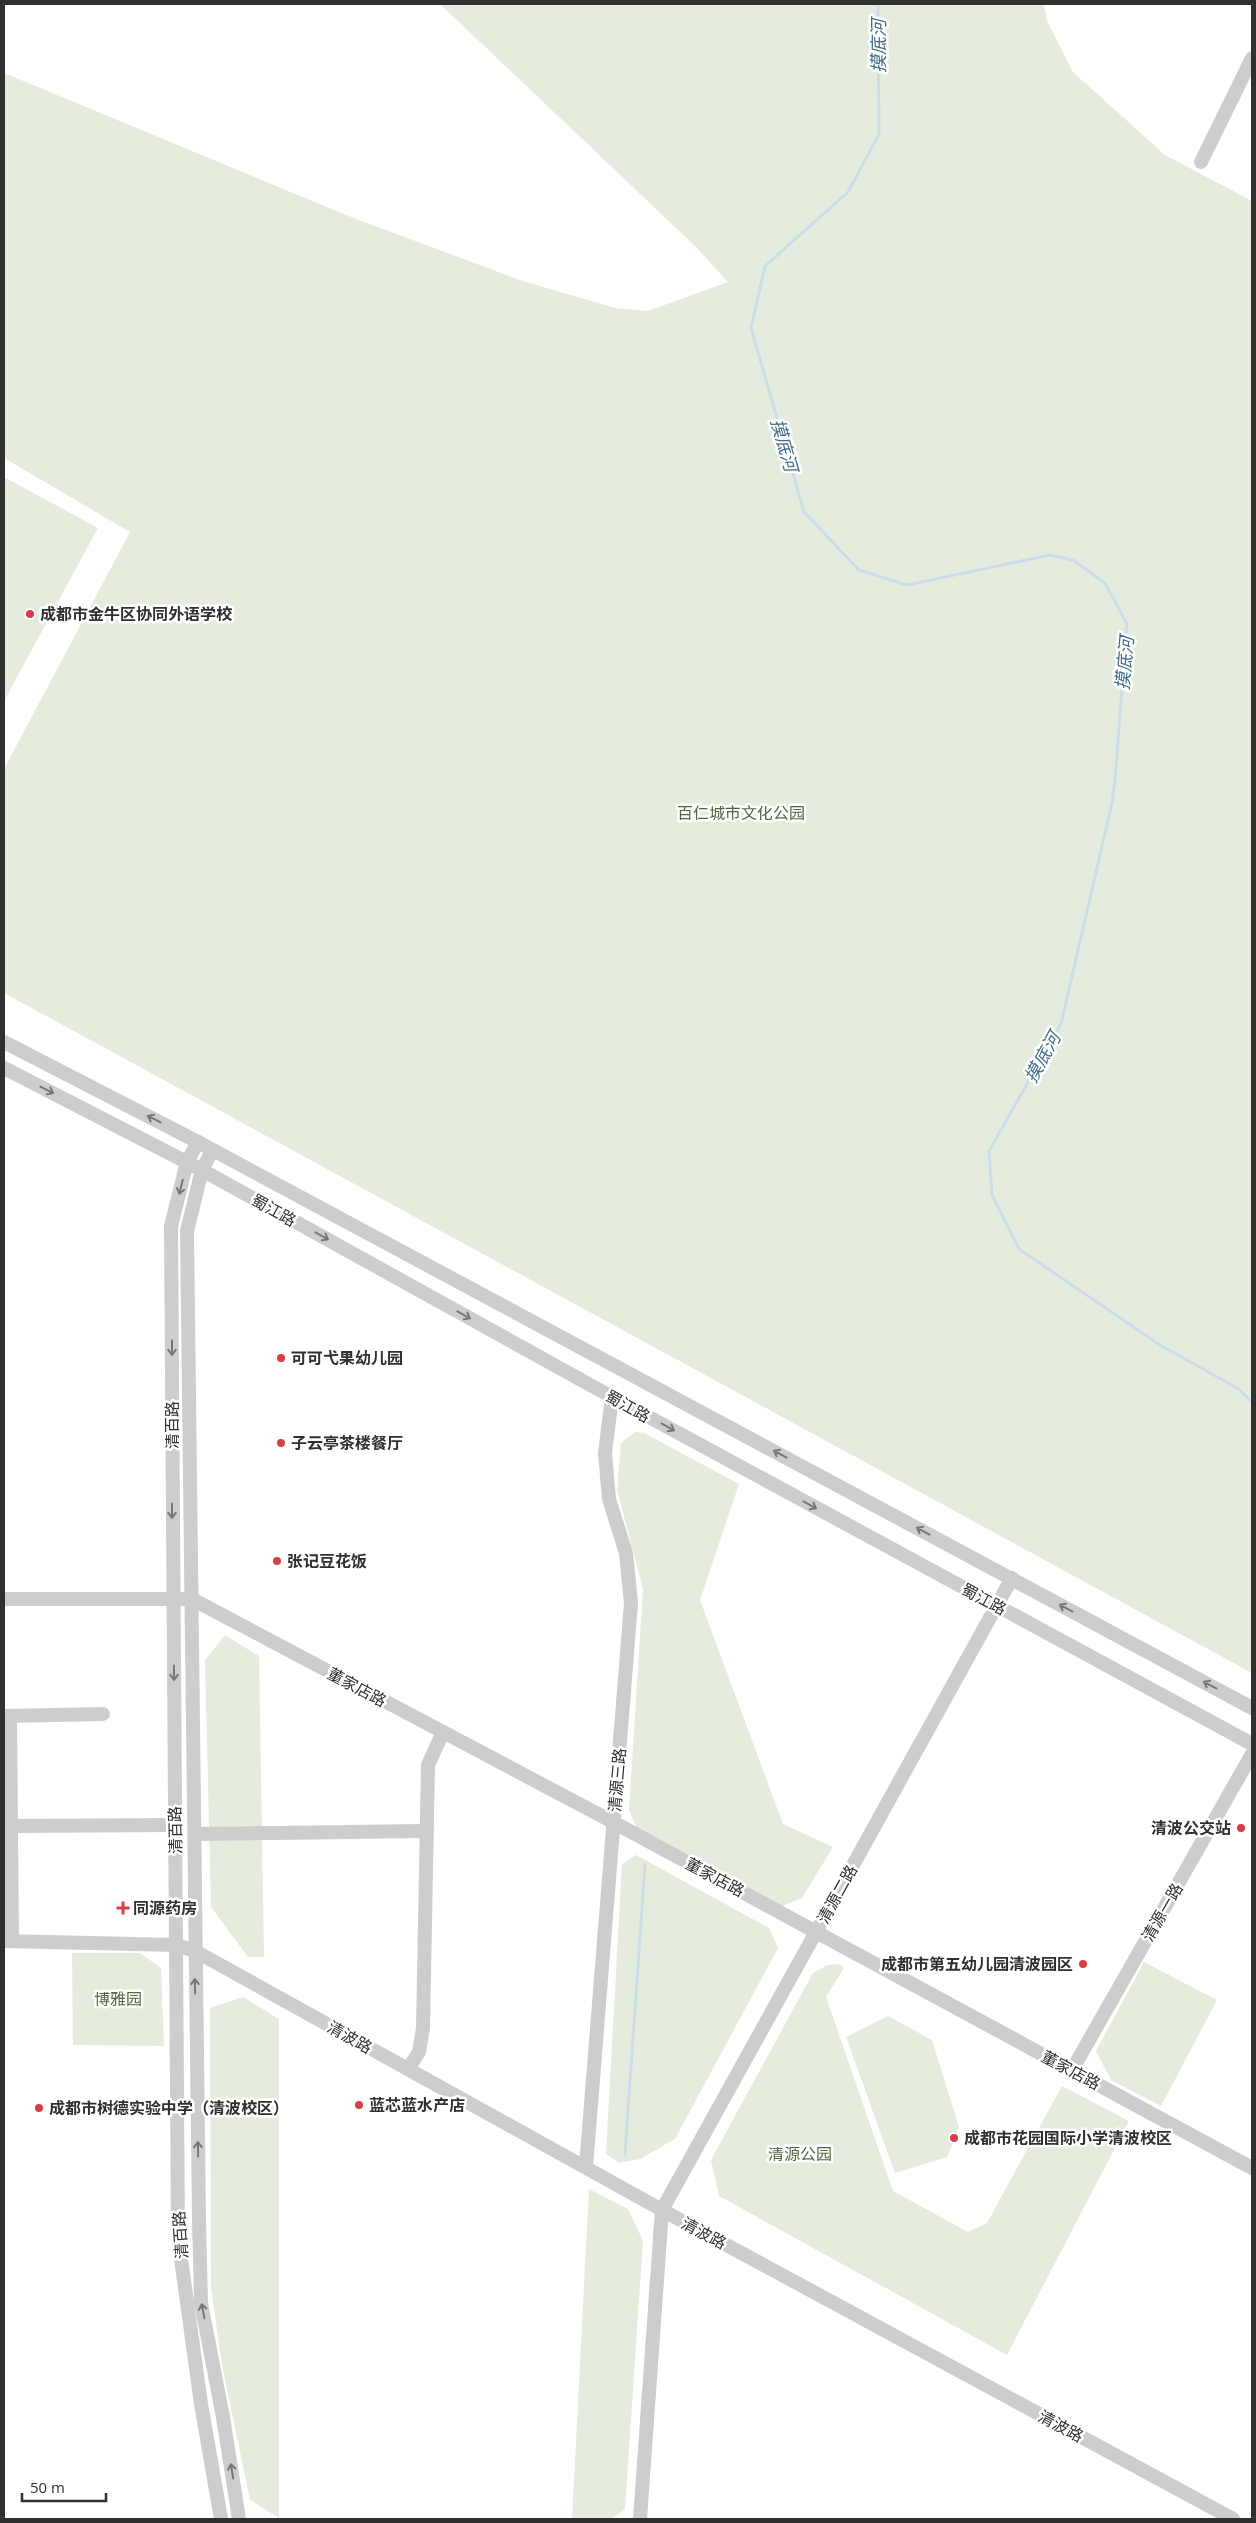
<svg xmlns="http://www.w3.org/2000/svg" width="1256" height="2523" font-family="'Open Sans','Noto Sans SC',sans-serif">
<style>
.green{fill:#e5ecde}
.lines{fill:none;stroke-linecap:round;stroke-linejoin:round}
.stream{stroke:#ccddea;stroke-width:3}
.minor{stroke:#cdcdcd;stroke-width:14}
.oneway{stroke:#777}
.poi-dot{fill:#db3d42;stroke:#fff;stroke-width:2}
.labels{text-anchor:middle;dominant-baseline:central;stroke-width:5;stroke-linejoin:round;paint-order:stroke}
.poi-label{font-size:16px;font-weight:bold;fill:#303030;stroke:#fff;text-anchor:start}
.park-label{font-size:16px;fill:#51693f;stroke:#fff}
.street-label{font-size:16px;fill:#303030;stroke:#fff}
.water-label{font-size:18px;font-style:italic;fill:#426d8e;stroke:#fff}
</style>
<rect width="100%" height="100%" fill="#fff"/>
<g class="green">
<polygon points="440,4 1044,4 1047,21 1073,72 1165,155 1252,201 1252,1673 4,993 4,769 130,532 4,458 4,73 356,219 523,281 615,308 648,311 728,282 696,247"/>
<polygon points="4,477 98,528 4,701"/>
<polygon points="635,1432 644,1433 739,1484 700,1600 783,1824 833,1847 802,1898 780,1907 637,1828 629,1810 643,1589 617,1490 621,1443"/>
<polygon points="225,1635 259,1656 264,1957 248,1957 211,1907 205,1660"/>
<polygon points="636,1855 769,1928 778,1948 675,2139 640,2159 619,2163 606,2154 622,1864"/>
<polygon points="72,1953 140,1953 161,1968 164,2046 73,2045"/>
<polygon points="1144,1962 1217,2000 1161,2106 1111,2080 1096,2051"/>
<polygon points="840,1964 844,1968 826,1997 893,2191 968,2232 987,2223 1062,2086 1129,2121 1007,2355 719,2196 711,2160 813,1973 827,1965"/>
<polygon points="243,1997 279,2019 279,2518 250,2500 222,2365 211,2288 210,2008"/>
<polygon points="888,2016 932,2040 959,2127 947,2157 895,2173 846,2037"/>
<polygon points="589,2189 628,2209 643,2241 625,2509 612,2519 572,2519"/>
</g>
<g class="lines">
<g class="stream">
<polyline points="878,4 879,134 848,192 765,266 751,328 804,512 859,570 907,585 1050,555 1073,560 1105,583 1127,624 1115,780 1112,803 1061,1024 989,1151 992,1195 1019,1249 1160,1345 1239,1389 1252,1402"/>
<polyline points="625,2154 645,1865"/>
</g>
<g class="minor">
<polyline points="1201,162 1252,58"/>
<polyline points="4,1042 198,1142 1252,1708"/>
<polyline points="4,1068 202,1170 612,1397 1252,1744"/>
<polyline points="198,1142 187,1162 171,1226 178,2237 201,2404 221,2519"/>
<polyline points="212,1151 202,1170 187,1231 199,2218 201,2303 223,2417 239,2519"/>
<polyline points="4,1599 192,1599 613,1822 1252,2168"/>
<polyline points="4,1716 103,1714"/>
<polyline points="10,1716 12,1941"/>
<polyline points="4,1826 175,1825"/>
<polyline points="195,1834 426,1831"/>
<polyline points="4,1941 177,1945 195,1951 662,2210 1233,2519"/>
<polyline points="408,2069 419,2052 423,2028 428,1765 443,1732"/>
<polyline points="1072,2070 1252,1754"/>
<polyline points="586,2167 631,1603 626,1553 609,1499 605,1453 612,1397"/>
<polyline points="640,2519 662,2210 1012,1578"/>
</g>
</g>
<defs><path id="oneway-shaft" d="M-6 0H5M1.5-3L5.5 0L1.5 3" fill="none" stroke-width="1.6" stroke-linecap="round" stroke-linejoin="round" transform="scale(1.25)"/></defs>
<g class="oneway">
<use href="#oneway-shaft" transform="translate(47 1090) rotate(27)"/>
<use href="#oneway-shaft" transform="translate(154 1119) rotate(-153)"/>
<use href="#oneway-shaft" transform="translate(181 1187) rotate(104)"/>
<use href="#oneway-shaft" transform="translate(322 1236) rotate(29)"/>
<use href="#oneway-shaft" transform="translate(464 1315) rotate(29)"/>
<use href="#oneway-shaft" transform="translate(172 1348) rotate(90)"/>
<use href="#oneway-shaft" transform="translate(668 1427) rotate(29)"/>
<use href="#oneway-shaft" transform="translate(780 1454) rotate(-152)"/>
<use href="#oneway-shaft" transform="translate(810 1505) rotate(29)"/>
<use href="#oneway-shaft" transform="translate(172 1511) rotate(90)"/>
<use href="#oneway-shaft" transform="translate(923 1531) rotate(-152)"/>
<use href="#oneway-shaft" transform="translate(1066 1608) rotate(-152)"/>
<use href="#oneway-shaft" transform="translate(174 1673) rotate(89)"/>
<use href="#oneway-shaft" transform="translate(1210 1685) rotate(-152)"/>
<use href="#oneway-shaft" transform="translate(195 1986) rotate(-91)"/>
<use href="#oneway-shaft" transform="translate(198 2149) rotate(-91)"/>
<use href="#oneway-shaft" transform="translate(203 2311) rotate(-101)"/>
<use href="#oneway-shaft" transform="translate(232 2471) rotate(-99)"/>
</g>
<g class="poi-dot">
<circle cx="30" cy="614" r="5"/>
<circle cx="281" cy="1358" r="5"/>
<circle cx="281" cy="1443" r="5"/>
<circle cx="277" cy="1561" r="5"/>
<circle cx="1241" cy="1828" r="5"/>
<path d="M120.5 1900.5h5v5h5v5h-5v5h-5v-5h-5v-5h5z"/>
<circle cx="1083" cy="1964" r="5"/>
<circle cx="359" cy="2105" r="5"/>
<circle cx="39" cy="2108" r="5"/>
<circle cx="954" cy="2138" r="5"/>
</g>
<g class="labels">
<g class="poi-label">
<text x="40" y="614">成都市金牛区协同外语学校</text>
<text x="291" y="1358">可可弋果幼儿园</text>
<text x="291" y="1443">子云亭茶楼餐厅</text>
<text x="287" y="1561">张记豆花饭</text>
<text x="1231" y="1828" text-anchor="end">清波公交站</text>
<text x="133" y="1908">同源药房</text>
<text x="1073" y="1964" text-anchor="end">成都市第五幼儿园清波园区</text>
<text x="369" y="2105">蓝芯蓝水产店</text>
<text x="49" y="2108">成都市树德实验中学（清波校区）</text>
<text x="964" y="2138">成都市花园国际小学清波校区</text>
</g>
<g class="park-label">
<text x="741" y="813">百仁城市文化公园</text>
<text x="118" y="1999">博雅园</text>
<text x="800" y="2154">清源公园</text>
</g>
<g class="street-label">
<text transform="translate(274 1210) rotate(29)">蜀江路</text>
<text transform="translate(628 1406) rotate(29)">蜀江路</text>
<text transform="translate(172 1425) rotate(-90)">清百路</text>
<text transform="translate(984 1599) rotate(28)">蜀江路</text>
<text transform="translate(357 1687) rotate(28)">董家店路</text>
<text transform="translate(617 1780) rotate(-85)">清源三路</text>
<text transform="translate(175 1830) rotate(-91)">清百路</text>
<text transform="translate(715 1877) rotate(28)">董家店路</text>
<text transform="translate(837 1894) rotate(-61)">清源二路</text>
<text transform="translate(1162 1912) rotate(-60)">清源一路</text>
<text transform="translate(350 2037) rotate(29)">清波路</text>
<text transform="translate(1071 2070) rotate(28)">董家店路</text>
<text transform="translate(704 2233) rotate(28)">清波路</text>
<text transform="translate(180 2235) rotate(-94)">清百路</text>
<text transform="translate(1061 2426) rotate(28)">清波路</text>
</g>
<g class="water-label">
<text transform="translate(878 46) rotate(-90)">摸底河</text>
<text transform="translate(785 445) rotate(74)">摸底河</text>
<text transform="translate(1124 663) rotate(-85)">摸底河</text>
<text transform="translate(1042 1057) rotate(-61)">摸底河</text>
</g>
</g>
<rect width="1256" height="2523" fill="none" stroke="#303030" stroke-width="10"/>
<path d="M22 2493v8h84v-8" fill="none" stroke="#303030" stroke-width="2.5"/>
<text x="30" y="2493" font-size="15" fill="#303030" stroke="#ffffff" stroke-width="4" paint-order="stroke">50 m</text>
</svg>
